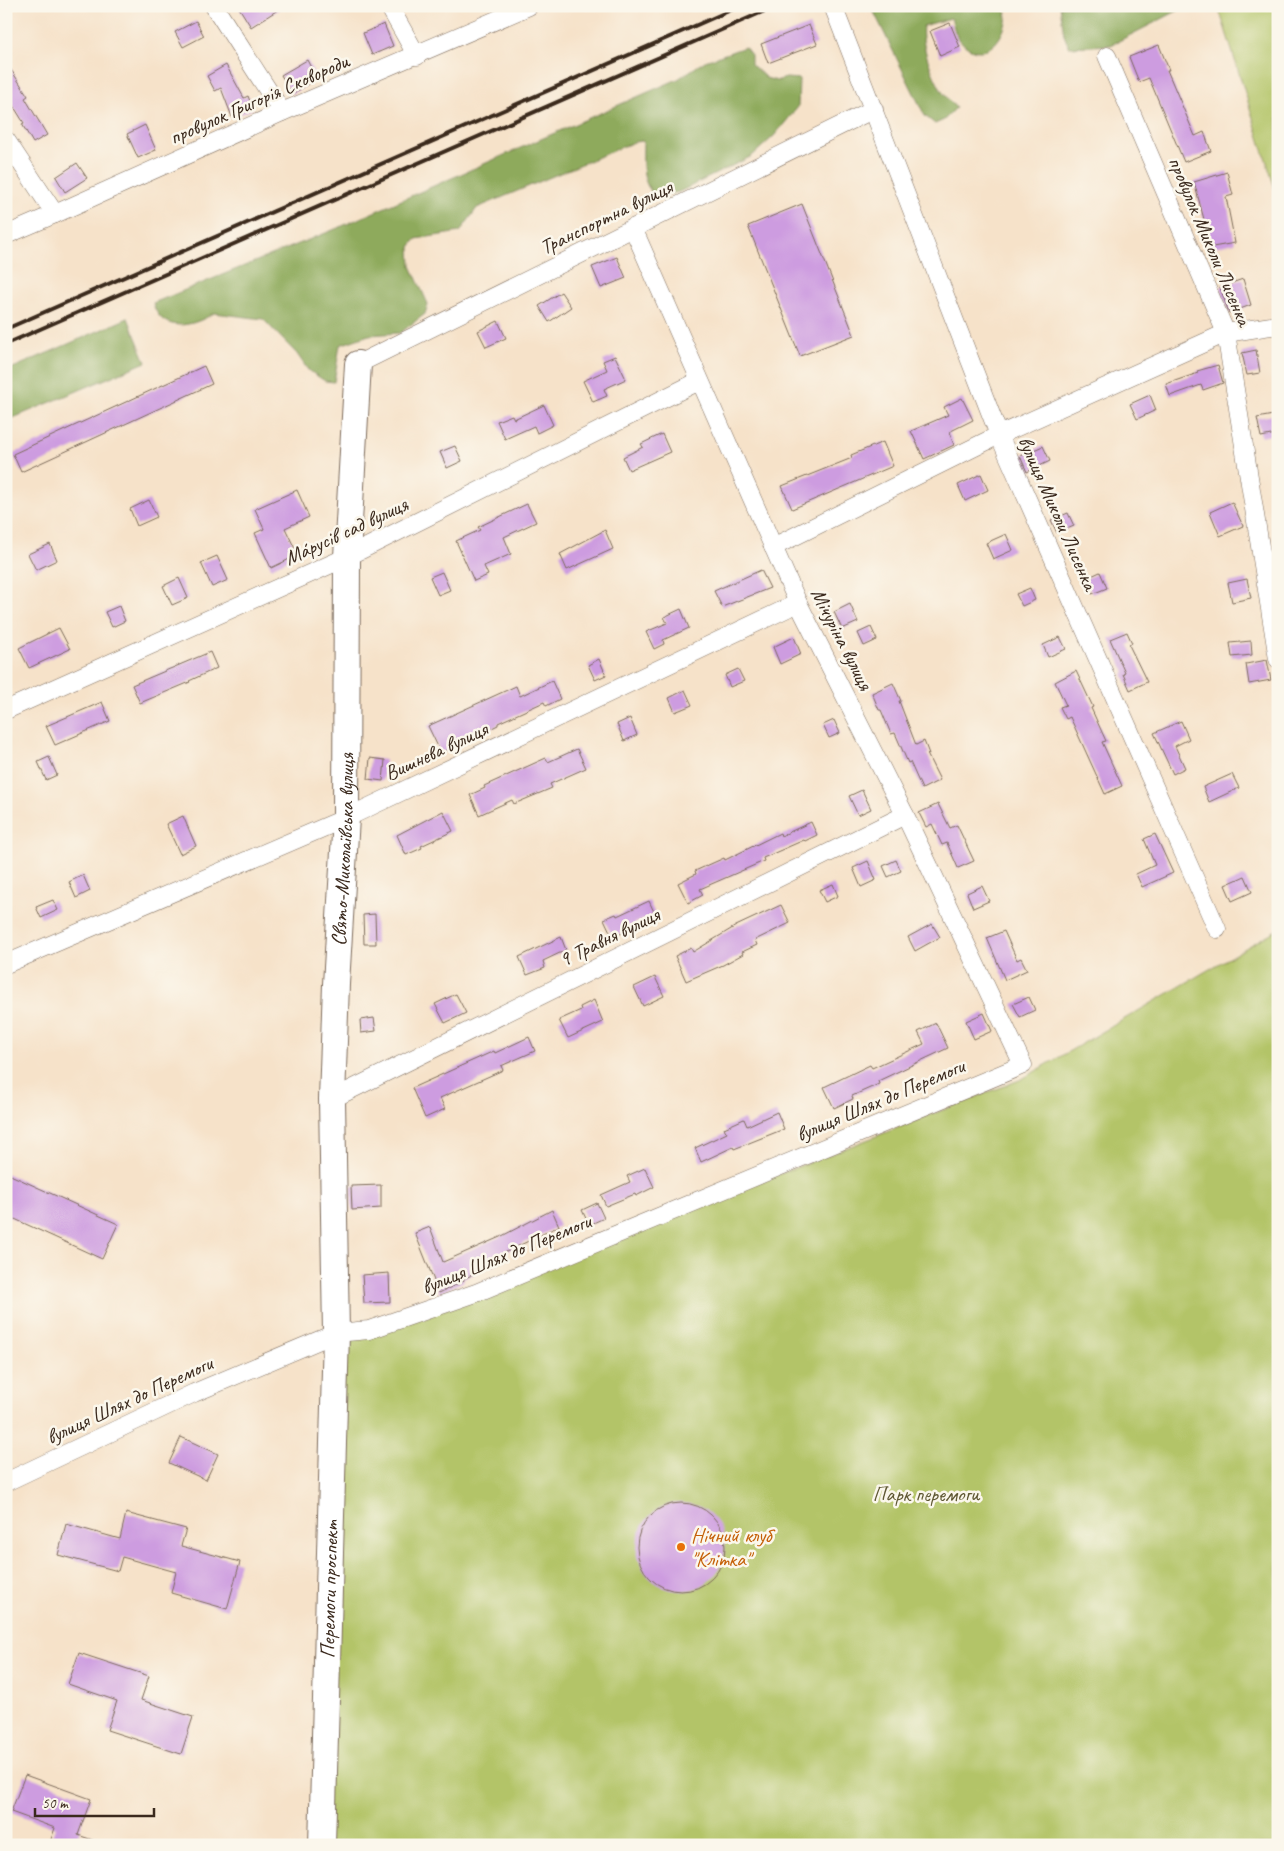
<svg xmlns="http://www.w3.org/2000/svg" width="1284" height="1851" font-family="Caveat,sans-serif">
<style>
.green{fill:#b3c467;stroke:#777742}
.forest{fill:#8eaa5c;stroke:#646a3d}
.building{fill:#cd9ce0}
.lines{fill:none;stroke-linecap:round;stroke-linejoin:round}
.street-casing{stroke:#7c6a5a;stroke-width:19}
.secondary-casing{stroke:#7c6a5a;stroke-width:28}
.street{stroke:#fff;stroke-width:18}
.secondary{stroke:#fff;stroke-width:26}
.rail{stroke:#3b2a1e;stroke-width:4}
.food-dot{fill:#e8710a;stroke:#fbf7ec;stroke-width:2}
.labels{text-anchor:middle;dominant-baseline:central;stroke-width:5;stroke-linejoin:round;paint-order:stroke}
.street-label{font-size:21px;fill:#3b2a1e;stroke:#fbf7ec}
.park-label{font-size:21px;fill:#5f5834;stroke:#fbf7ec}
.food-label{font-size:21px;fill:#c56008;stroke:#fbf7ec;text-anchor:start}
</style>
<rect width="100%" height="100%" fill="#fbf7ec"/>
<filter id="ink" filterUnits="userSpaceOnUse"><feTurbulence type="fractalNoise" baseFrequency=".02" numOctaves="2"/><feDisplacementMap in="SourceGraphic" scale="10" xChannelSelector="R" yChannelSelector="G"/><feConvolveMatrix kernelMatrix="1 2 1 2 8 2 1 2 1" color-interpolation-filters="sRGB"/></filter>
<filter id="wash" filterUnits="userSpaceOnUse"><feTurbulence type="fractalNoise" baseFrequency=".0096" numOctaves="4" result="noise"/><feDisplacementMap in="SourceGraphic" scale="20" xChannelSelector="R" yChannelSelector="G"/><feGaussianBlur stdDeviation="1.12" result="paint"/><feColorMatrix in="noise" values="0 0 0 0 0 0 0 0 0 0 0 0 0 0 0 0 0 1.4 0 .05"/><feComposite in="paint" operator="in"/></filter>
<g filter="url(#wash)">
<rect width="100%" height="100%" fill="#f6e2c9"/>
<g class="green">
<polygon points="1218,6 1278,6 1278,198"/>
<polygon points="1278,929 1278,1845 322,1845 336,1333 476,1293 1022,1079"/>
</g>
<g class="forest">
<path d="M 871,6 L 1005,6 C 1006,11 1007,17 1006,22 C 1000,49 975,64 957,36 C 954,31 953,23 951,18 L 923,26 C 920,44 933,77 943,93 C 947,98 952,103 956,108 L 944,120 L 935,124 L 925,116 Z"/>
<polygon points="1060,6 1187,6 1111,45 1069,47 1064,35"/>
<path d="M 745,47 L 751,55 L 751,64 L 766,78 L 777,81 L 786,78 L 799,79 L 798,107 L 774,136 L 752,156 L 679,192 L 656,196 C 640,184 643,160 643,141 L 634,142 L 477,208 L 460,232 L 416,239 L 410,247 L 411,266 L 428,304 L 425,314 L 400,333 L 369,335 L 340,345 L 334,382 L 325,381 L 308,370 L 297,354 L 263,319 L 214,313 C 193,327 161,334 153,303 L 333,230 L 678,79 L 705,61 Z"/>
<polygon points="128,318 146,362 6,421 6,371"/>
</g>
<g id="blocks">
<g class="building">
<polygon points="238,6 284,6 251,27"/>
<polygon points="196,21 204,36 183,47 175,32"/>
<polygon points="950,23 960,47 940,56 930,31"/>
<polygon points="384,24 393,46 372,55 363,33"/>
<polygon points="809,25 817,44 768,63 761,44"/>
<polygon points="1159,45 1169,70 1167,70 1195,136 1204,132 1211,151 1184,162 1149,78 1139,82 1129,57"/>
<polygon points="307,60 317,79 292,94 281,75"/>
<polygon points="6,62 28,96 25,98 47,135 33,143 22,124 24,123 6,94"/>
<polygon points="226,65 244,98 248,96 253,109 232,117 221,88 215,91 207,76"/>
<polygon points="145,125 156,150 138,158 127,134"/>
<polygon points="77,163 87,178 65,192 56,177"/>
<polygon points="1227,172 1233,195 1226,197 1235,243 1207,248 1203,224 1205,223 1194,182"/>
<polygon points="802,204 854,335 800,356 748,226"/>
<polygon points="617,257 626,278 601,288 592,267"/>
<polygon points="1243,279 1251,305 1229,313 1220,287"/>
<polygon points="561,292 571,307 549,322 539,306"/>
<polygon points="498,321 506,338 486,347 478,331"/>
<polygon points="1256,350 1260,373 1247,375 1242,353"/>
<polygon points="615,356 626,379 604,389 607,396 593,402 583,381 607,370 603,361"/>
<polygon points="1218,365 1223,383 1203,390 1201,385 1170,396 1166,384 1198,373 1197,371"/>
<polygon points="204,366 212,384 21,472 13,454"/>
<polygon points="1150,395 1156,410 1137,419 1130,404"/>
<polygon points="962,398 973,420 949,432 954,445 924,459 911,431 948,415 944,407"/>
<polygon points="544,405 553,425 537,433 534,426 505,439 497,421 512,415 514,419"/>
<polygon points="1273,415 1276,434 1261,437 1257,418"/>
<polygon points="662,434 670,452 629,470 623,457 643,447 641,444"/>
<polygon points="883,442 893,466 792,509 782,486 852,458 851,455"/>
<polygon points="455,446 462,461 447,468 440,452"/>
<polygon points="1043,446 1050,461 1027,472 1020,456"/>
<polygon points="981,474 988,490 965,501 958,485"/>
<polygon points="297,490 309,517 285,528 298,555 271,568 255,533 264,529 255,509"/>
<polygon points="149,500 157,517 137,526 130,509"/>
<polygon points="1232,502 1243,526 1220,536 1210,512"/>
<polygon points="527,504 536,522 504,537 511,554 484,566 488,575 474,581 456,541 480,530 478,527"/>
<polygon points="1068,513 1074,526 1057,533 1051,520"/>
<polygon points="605,530 613,549 567,570 560,554"/>
<polygon points="1006,534 1013,550 993,559 986,543"/>
<polygon points="50,544 57,560 36,570 28,554"/>
<polygon points="217,556 228,580 212,587 201,563"/>
<polygon points="761,570 770,588 722,607 714,591"/>
<polygon points="442,572 450,590 438,595 430,577"/>
<polygon points="1100,572 1107,588 1092,594 1085,579"/>
<polygon points="179,578 188,598 172,605 163,586"/>
<polygon points="1247,579 1251,598 1232,602 1228,583"/>
<polygon points="1030,588 1035,600 1022,606 1016,594"/>
<polygon points="850,604 858,622 842,629 834,612"/>
<polygon points="119,606 125,621 112,627 105,612"/>
<polygon points="681,609 689,628 663,640 664,644 654,649 646,632 667,623 664,617"/>
<polygon points="871,627 877,640 864,646 858,633"/>
<polygon points="59,628 70,649 29,668 19,648"/>
<polygon points="1127,632 1132,643 1129,645 1147,682 1130,690 1123,674 1125,673 1110,639"/>
<polygon points="794,637 801,654 780,664 773,647"/>
<polygon points="1060,637 1066,649 1048,657 1043,645"/>
<polygon points="1251,641 1252,655 1232,657 1230,643"/>
<polygon points="210,652 217,668 189,681 190,682 140,703 132,685"/>
<polygon points="599,659 606,675 595,680 588,665"/>
<polygon points="1267,660 1271,680 1249,684 1246,664"/>
<polygon points="738,669 744,681 730,687 725,675"/>
<polygon points="1076,671 1093,707 1091,708 1106,741 1102,742 1122,786 1105,794 1070,717 1066,719 1060,707 1066,705 1055,682"/>
<polygon points="552,681 560,699 546,706 544,702 498,723 498,725 441,753 428,726 516,686 520,696"/>
<polygon points="893,683 901,701 899,701 916,745 924,741 929,754 927,754 940,780 922,789 910,762 908,763 895,733 891,734 881,710 879,710 872,693"/>
<polygon points="685,690 692,705 675,712 669,698"/>
<polygon points="102,702 110,721 55,745 46,726"/>
<polygon points="630,718 637,735 624,741 617,724"/>
<polygon points="834,720 840,733 829,738 823,725"/>
<polygon points="1181,721 1189,739 1175,746 1185,768 1173,774 1154,733"/>
<polygon points="577,749 586,768 550,784 552,788 514,804 512,800 479,815 470,795 485,788 484,786 546,758 548,762"/>
<polygon points="49,757 57,775 46,780 38,762"/>
<polygon points="370,758 385,760 383,781 368,779"/>
<polygon points="1232,774 1239,788 1209,802 1203,787"/>
<polygon points="862,790 871,809 858,815 849,796"/>
<polygon points="938,804 950,828 957,825 974,861 958,868 947,843 942,845 932,824 926,827 919,813"/>
<polygon points="443,811 453,831 421,846 422,848 406,855 397,835"/>
<polygon points="183,816 196,846 180,854 166,824"/>
<polygon points="811,822 817,835 805,841 804,840 763,858 764,861 700,889 703,895 688,903 678,883 696,874 695,871 724,858 725,860 780,833 781,836"/>
<polygon points="1155,834 1173,873 1142,887 1136,874 1155,865 1144,839"/>
<polygon points="896,860 901,871 888,877 883,866"/>
<polygon points="868,861 876,880 861,887 853,868"/>
<polygon points="83,875 90,891 76,898 69,882"/>
<polygon points="1245,876 1252,892 1232,901 1225,885"/>
<polygon points="833,884 838,896 825,902 819,890"/>
<polygon points="982,886 989,901 973,908 967,893"/>
<polygon points="53,900 58,910 41,918 36,907"/>
<polygon points="649,901 655,914 623,929 624,932 613,938 604,919 616,914 617,916"/>
<polygon points="781,905 790,923 755,940 757,945 742,952 743,954 723,965 686,981 675,956 691,948 693,952 736,926"/>
<polygon points="375,914 376,944 364,944 363,915"/>
<polygon points="932,924 940,937 915,951 908,937"/>
<polygon points="1004,931 1017,960 1021,958 1027,970 1005,980 987,938"/>
<polygon points="561,937 566,950 543,961 545,968 527,975 519,957"/>
<polygon points="655,977 664,996 643,1006 634,987"/>
<polygon points="456,994 466,1013 445,1023 435,1004"/>
<polygon points="1029,997 1035,1010 1020,1017 1013,1004"/>
<polygon points="594,1000 603,1022 568,1038 559,1020 581,1010 580,1007"/>
<polygon points="984,1013 992,1031 974,1039 966,1021"/>
<polygon points="374,1018 376,1031 361,1033 360,1020"/>
<polygon points="936,1023 948,1048 878,1081 879,1084 852,1096 853,1099 834,1108 824,1087 870,1065 872,1068 924,1044 918,1032"/>
<polygon points="529,1037 535,1051 501,1066 503,1070 440,1098 445,1109 425,1118 412,1088 494,1051 495,1053"/>
<polygon points="777,1112 784,1129 734,1149 733,1147 701,1162 695,1148 727,1133 724,1128 744,1119 747,1126"/>
<polygon points="645,1168 654,1187 636,1196 635,1194 606,1206 601,1195 630,1182 627,1176"/>
<polygon points="6,1173 118,1224 102,1259 6,1215"/>
<polygon points="381,1185 381,1208 352,1210 351,1186"/>
<polygon points="597,1203 604,1218 589,1225 582,1210"/>
<polygon points="552,1210 559,1226 496,1257 499,1263 463,1279 464,1281 439,1293 415,1233 430,1227 443,1262 500,1237"/>
<polygon points="389,1273 390,1302 364,1303 362,1275"/>
<polygon points="181,1437 218,1454 206,1480 169,1463"/>
<circle cx="681" cy="1547" r="44"/>
<polygon points="126,1513 186,1529 181,1546 240,1562 227,1609 171,1593 176,1572 122,1557 118,1571 58,1555 66,1524 120,1539"/>
<polygon points="79,1653 149,1676 141,1700 193,1717 181,1754 107,1730 117,1701 68,1684"/>
<polygon points="25,1775 91,1799 78,1835 101,1843 101,1845 49,1845 55,1828 11,1812"/>
</g>
</g>
</g>
<g filter="url(#ink)">
<use href="#blocks" fill-opacity="0" stroke="#7c6a5a" stroke-width="1"/>
<g class="lines">
<defs>
<g id="street">
<polyline points="214,6 282,112"/>
<polyline points="389,6 417,56"/>
<polyline points="833,6 999,435 1217,929"/>
<polyline points="1107,56 1226,333 1278,659"/>
<polyline points="6,140 55,214"/>
<polyline points="6,235 55,214 282,112 529,6"/>
<polyline points="358,364 874,109"/>
<polyline points="773,547 999,435 1226,333 1278,325"/>
<polyline points="6,710 347,557 699,381"/>
<polyline points="6,964 346,818 798,603"/>
<polyline points="332,1099 905,815"/>
<polyline points="6,1482 194,1393 336,1333 369,1330 476,1293 1023,1065 905,815 798,603 633,228"/>
</g>
<g id="secondary">
<path id="s1" d="M 322,1845 L 336,1333 L 332,1099 L 336,984 L 346,818 L 347,557 L 358,364"/>
</g>
</defs>
<use href="#street" class="street-casing"/>
<use href="#secondary" class="secondary-casing"/>
<use href="#street" class="street"/>
<use href="#secondary" class="secondary"/>
<g class="rail">
<polyline points="6,329 740,6"/>
<polyline points="6,344 776,6"/>
</g>
</g>
</g>
<circle class="food-dot" cx="681" cy="1547" r="5"/>
<g class="labels">
<g class="street-label">
<text transform="translate(259 99) rotate(-24)">провулок Григорія Сковороди</text>
<text transform="translate(606 217) rotate(-26)">Транспортна вулиця</text>
<text transform="translate(1210 241) rotate(67)">провулок Миколи Лисенка</text>
<text transform="translate(1058 513) rotate(66)">вулиця Миколи Лисенка</text>
<text transform="translate(346 531) rotate(-25)">Мáрусів сад вулиця</text>
<text transform="translate(842 639) rotate(63)">Мічуріна вулиця</text>
<text transform="translate(436 751) rotate(-25)">Вишнева вулиця</text>
<text stroke="none"><textPath href="#s1" startOffset="996">Свято-Миколаївська вулиця</textPath></text>
<text transform="translate(609 937) rotate(-26)">9 Травня вулиця</text>
<text transform="translate(880 1100) rotate(-23)">вулиця Шлях до Перемоги</text>
<text transform="translate(506 1254) rotate(-22)">вулиця Шлях до Перемоги</text>
<text transform="translate(129 1400) rotate(-25)">вулиця Шлях до Перемоги</text>
<text stroke="none"><textPath href="#s1" startOffset="256">Перемоги проспект</textPath></text>
</g>
<g class="park-label">
<text x="926" y="1494">Парк перемоги</text>
</g>
<g class="food-label">
<text x="691" y="1535">Нічний клуб<tspan x="691" dy="24">"Клітка"</tspan></text>
</g>
</g>
<rect width="1284" height="1851" fill="none" stroke="#fbf7ec" stroke-width="25"/>
<path d="M35 1808v8h119v-8" fill="none" stroke="#3b2a1e" stroke-width="2.5"/>
<text x="42" y="1808" font-size="15" fill="#3b2a1e" stroke="#fbf7ec" stroke-width="4" paint-order="stroke">50 m</text>
</svg>
